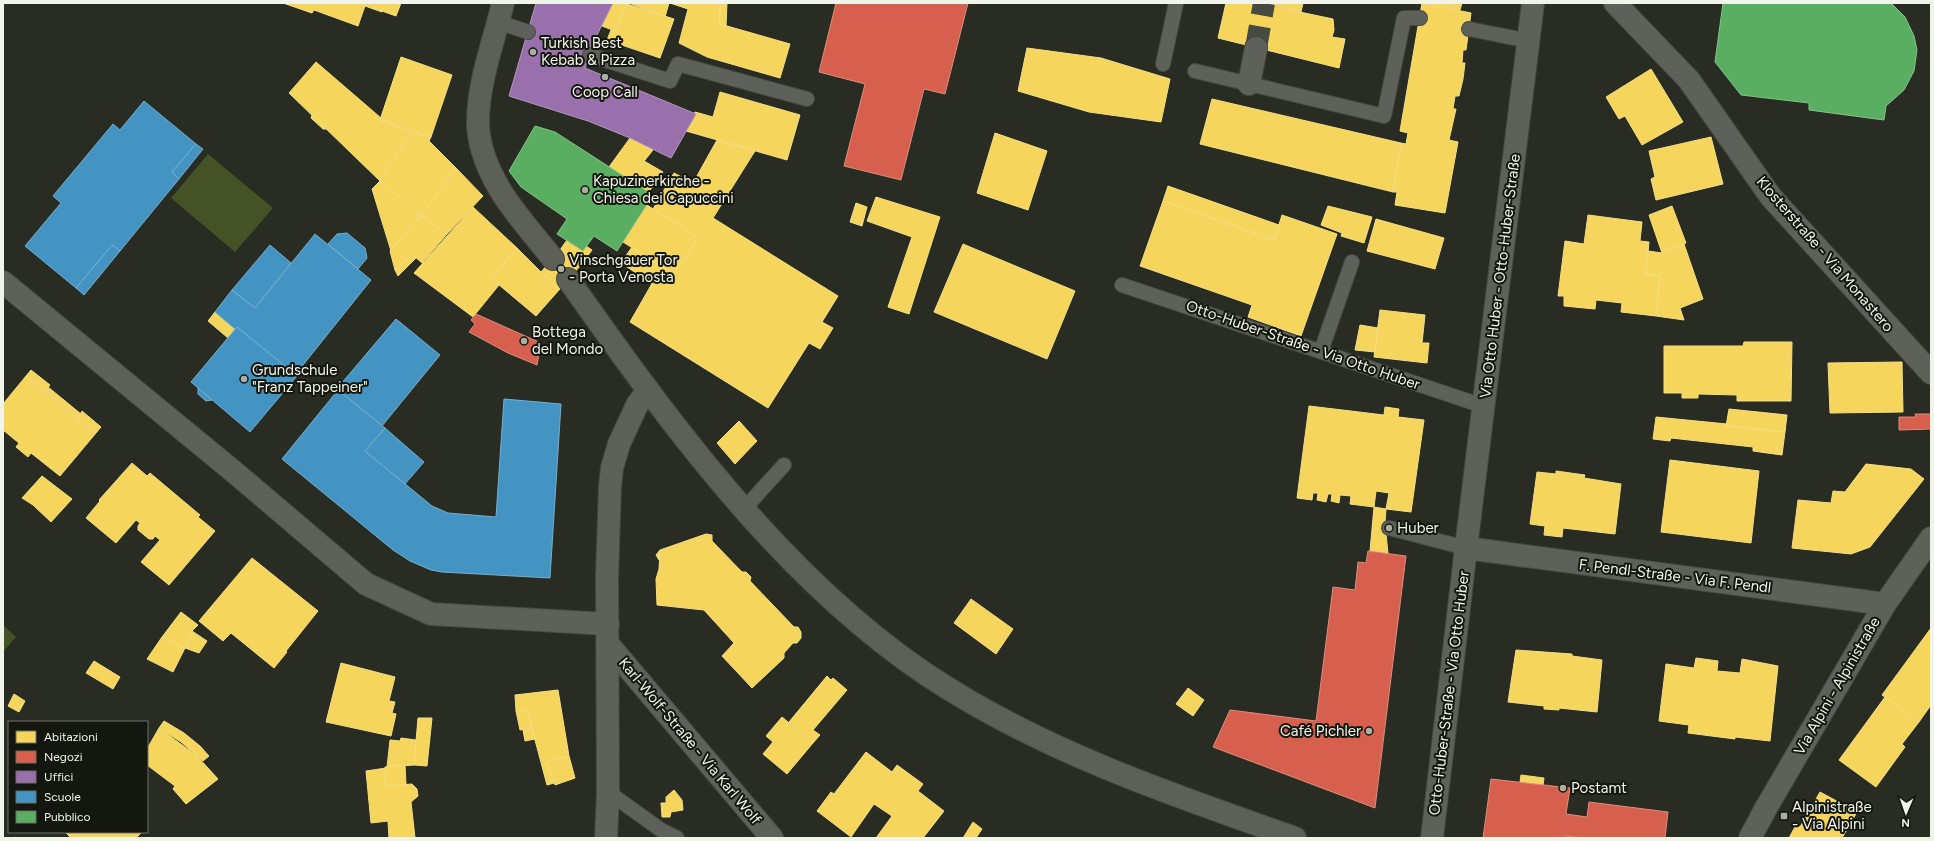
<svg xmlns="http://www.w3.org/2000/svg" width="1934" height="841" font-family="Figtree,sans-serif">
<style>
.green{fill:#455225}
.homes{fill:#f6d55c;stroke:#f4df86}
.shops{fill:#d6604d;stroke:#de8d7c}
.offices{fill:#9970ab;stroke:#b398be}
.schools{fill:#4393c3;stroke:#77b0ce}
.public{fill:#5aae61;stroke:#87c38a}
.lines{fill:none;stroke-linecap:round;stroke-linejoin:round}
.street-tunnel{stroke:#474a40;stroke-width:22;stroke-dasharray:22 11;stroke-linecap:butt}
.lane-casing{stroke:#464940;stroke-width:16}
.street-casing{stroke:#464940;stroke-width:24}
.secondary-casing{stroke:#464940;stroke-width:24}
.lane{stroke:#5e615a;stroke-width:14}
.street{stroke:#5e615a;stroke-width:22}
.secondary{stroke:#5c6056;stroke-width:22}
.poi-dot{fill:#abafa3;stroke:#14170f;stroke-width:1.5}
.labels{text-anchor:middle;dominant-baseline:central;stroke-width:4;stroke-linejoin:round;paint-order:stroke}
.poi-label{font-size:15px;fill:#f1f5e9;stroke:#14170f;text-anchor:start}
.street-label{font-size:15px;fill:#f1f5e9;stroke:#14170f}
</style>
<rect width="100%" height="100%" fill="#292c22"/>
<g class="green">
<polygon points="208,154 273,208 235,252 171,198"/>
<polygon points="3,625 16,637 3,652"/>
</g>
<g class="homes">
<polygon points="283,3 366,3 358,26 314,10 312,13"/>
<polygon points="366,3 385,3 382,12 365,6"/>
<polygon points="385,3 401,3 396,16 382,11"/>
<polygon points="613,3 627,4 615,31 602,26"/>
<polygon points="629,3 669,3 665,17"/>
<polygon points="670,3 720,3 720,24 790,44 780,78 707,57 679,43 688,9"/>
<polygon points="720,3 727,3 726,27 720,24"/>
<polygon points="1226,3 1257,3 1333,19 1334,30 1332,37 1345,39 1339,68 1218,38"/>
<polygon points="1262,3 1303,3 1301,12"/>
<polygon points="1421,3 1462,3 1460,10"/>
<polygon points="1422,3 1471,13 1466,50 1463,50 1462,63 1465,63 1463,79 1459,96 1455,96 1453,109 1456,109 1449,140 1458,142 1445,213 1395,205 1397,192 1393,192 1401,143 1406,144 1408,133 1400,131"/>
<polygon points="627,4 674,19 660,58 607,40 611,30 615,31"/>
<polygon points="1027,48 1101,58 1170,79 1161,122 1089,112 1018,91"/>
<polygon points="401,57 452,75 431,137 380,120"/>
<polygon points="316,62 381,118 380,120 412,131 380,181 289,93"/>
<polygon points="1651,69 1683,122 1642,145 1625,116 1619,119 1606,97"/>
<polygon points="720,92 800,115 787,160 686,131 696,114 694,114 695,112 713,117"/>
<polygon points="1212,99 1401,143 1393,192 1200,144"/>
<polygon points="312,115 326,129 323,129 311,118"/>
<polygon points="412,131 431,137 429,141 456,168 421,216 380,181"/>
<polygon points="995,133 1047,151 1028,210 977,193"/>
<polygon points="1711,137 1723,184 1656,200 1651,179 1655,177 1649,151"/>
<polygon points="630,138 653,150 629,180 609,167"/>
<polygon points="717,140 755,151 713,218 838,296 822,322 833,328 820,349 809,343 768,408 630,322 662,266 674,274 698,238 653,209 674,173 693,183"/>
<polygon points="644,161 663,172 648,193 629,180"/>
<polygon points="456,168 483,196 447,234 421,216"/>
<polygon points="380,181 421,216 391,251 372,189"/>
<polygon points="1168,186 1279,225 1274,240 1163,201"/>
<polygon points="876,197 940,217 909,314 888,307 912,237 867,221"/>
<polygon points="1163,201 1274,240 1282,215 1337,234 1301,336 1248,317 1252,305 1140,266"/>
<polygon points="856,203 867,207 862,226 850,222"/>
<polygon points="647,205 698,238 674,274 623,242"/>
<polygon points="1328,206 1372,217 1364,243 1341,236 1342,233 1321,225"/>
<polygon points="1672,206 1686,243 1662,253 1649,215"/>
<polygon points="473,207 517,248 492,279 499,285 473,317 414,273"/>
<polygon points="1588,215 1642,222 1640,241 1649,242 1646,274 1660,276 1656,316 1621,312 1622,303 1596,300 1595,309 1564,306 1564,296 1558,296 1565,241 1584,244"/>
<polygon points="421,216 447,234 422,263 413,255 395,270 390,251"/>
<polygon points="1376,219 1444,238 1435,269 1367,251"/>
<polygon points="567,240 583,251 586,246 592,250 580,266 560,250"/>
<polygon points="963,244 1075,291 1047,359 934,312"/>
<polygon points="1684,244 1703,299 1680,308 1684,320 1656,316 1660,276 1646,274 1648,251 1662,253"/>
<polygon points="632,247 653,261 642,277 621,263"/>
<polygon points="517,248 559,290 536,316 492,279"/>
<polygon points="560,250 580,266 559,290 541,272"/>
<polygon points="413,255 416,258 398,276 395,270"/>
<polygon points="653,261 662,266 652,284 642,277"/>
<polygon points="1380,310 1425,315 1422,343 1429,343 1427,363 1374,357"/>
<polygon points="215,312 235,329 228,338 208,321"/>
<polygon points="1360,325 1378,328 1375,352 1355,350"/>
<polygon points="1744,342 1792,342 1791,401 1737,401 1737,395 1698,394 1698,398 1682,398 1682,393 1664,393 1664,346 1743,346"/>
<polygon points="1902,362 1903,412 1830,413 1828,363"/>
<polygon points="31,370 50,385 45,391 26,376"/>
<polygon points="26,376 96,433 60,476 31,453 28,457 16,447 19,443 3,430 3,404"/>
<polygon points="48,387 81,414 78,418 45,391"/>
<polygon points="1309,406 1384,415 1385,407 1399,409 1398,417 1424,420 1411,512 1386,509 1389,493 1376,491 1374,507 1350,504 1351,496 1340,495 1339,503 1331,501 1332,494 1328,494 1326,502 1317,500 1318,493 1313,493 1312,500 1297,498"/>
<polygon points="1729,409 1787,415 1785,432 1726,426"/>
<polygon points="82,411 101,427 96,433 78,418"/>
<polygon points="1656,417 1727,424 1726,426 1785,432 1782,455 1753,451 1753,447 1671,438 1670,441 1653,439"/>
<polygon points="739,421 757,441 735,464 717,443"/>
<polygon points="1670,460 1759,471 1751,543 1661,532"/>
<polygon points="132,463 147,476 150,473 200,515 198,517 215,531 169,585 141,562 160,540 155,536 153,539 149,539 138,530 138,526 140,523 136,520 116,543 86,518 100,501 99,500"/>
<polygon points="1866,464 1911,469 1924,479 1870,547 1851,554 1792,548 1798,500 1831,503 1833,491 1845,492"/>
<polygon points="1556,471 1585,475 1584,478 1621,484 1615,534 1563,528 1562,537 1544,535 1545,526 1530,524 1537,472 1556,474"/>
<polygon points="42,476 72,499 51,522 33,505 22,498"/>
<polygon points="1374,507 1386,509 1385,523 1388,554 1370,551"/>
<polygon points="706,534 712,535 712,541 742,572 746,572 751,577 750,581 794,627 798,627 801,632 801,638 797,643 793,643 784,653 784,658 752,688 722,656 734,643 704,610 657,605 656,579 659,569 660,550"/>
<polygon points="660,550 659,560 656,555"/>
<polygon points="252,558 318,611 286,651 287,652 274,668 231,633 223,641 199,621"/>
<polygon points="971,599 1013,629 996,654 954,623"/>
<polygon points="181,612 198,625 192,631 185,648 162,637"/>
<polygon points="1931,628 1931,705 1919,722 1882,695"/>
<polygon points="192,631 207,641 199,653 185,648"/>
<polygon points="162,637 185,648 173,672 147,659"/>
<polygon points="1516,650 1572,654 1572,656 1602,660 1597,712 1559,708 1559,710 1544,709 1544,706 1508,702"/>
<polygon points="1696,658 1718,661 1717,671 1740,673 1742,659 1778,666 1770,741 1735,737 1735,739 1688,733 1689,725 1659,721 1666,664 1694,668"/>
<polygon points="94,661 120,677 113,689 86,673"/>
<polygon points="341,663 395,677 389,701 395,702 392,713 396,714 391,736 326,722"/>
<polygon points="827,676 831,680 833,678 847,690 813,730 820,735 813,743 789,722"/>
<polygon points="1188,688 1204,700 1193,716 1176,704"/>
<polygon points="558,690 569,756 547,762 554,783 547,785 527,710 516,711 515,695"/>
<polygon points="14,694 25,701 19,712 8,706"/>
<polygon points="1885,697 1919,722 1902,744 1905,747 1876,787 1839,760"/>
<polygon points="527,710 532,728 520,730 516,711"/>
<polygon points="782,717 813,743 787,774 763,754 773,742 766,736"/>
<polygon points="418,718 432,718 427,766 414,765"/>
<polygon points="164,721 184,733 200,746 209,756 203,761 181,742 159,728"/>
<polygon points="159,728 197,756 218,779 186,804 173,789 175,786 147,765 147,749"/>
<polygon points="532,728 535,739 525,741 523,730"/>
<polygon points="401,738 416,740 414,765 387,767 390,740 400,741"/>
<polygon points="866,752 892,772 897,765 923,784 918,791 944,811 923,838 876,838 892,816 874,804 851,837 817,811 831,792 834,794"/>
<polygon points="569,756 575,778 555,785 547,762"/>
<polygon points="405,765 406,785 385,786 385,767"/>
<polygon points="386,768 385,786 412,784 417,789 418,796 411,802 415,838 389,838 388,821 371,823 366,771"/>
<polygon points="1521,775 1544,778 1543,785 1520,782"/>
<polygon points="674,790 682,800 683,810 671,812 670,817 662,817 661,803 666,803 666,797"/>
<polygon points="1820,792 1857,812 1842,838 1789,838 1796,825 1800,827"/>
<polygon points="973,822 982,829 976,838 963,838"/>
<polygon points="65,832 140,832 141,833 136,838 71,838"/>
</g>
<g class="shops">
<polygon points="836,3 968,3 945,94 924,89 901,180 844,166 865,84 819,72"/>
<polygon points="476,314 541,343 537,365 508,353 469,332 475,324 471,320"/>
<polygon points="1915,414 1931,414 1931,429 1899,430 1899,417 1916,417"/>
<polygon points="1368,551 1406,556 1375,808 1213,747 1230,710 1316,721 1333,587 1355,590 1358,562 1366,563"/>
<polygon points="1491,779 1570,788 1566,814 1587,817 1589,802 1668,812 1665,838 1584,838 1564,836 1563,838 1483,838"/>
</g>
<polygon class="offices" points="536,3 613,3 594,41 585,68 696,114 671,158 630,138 588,121 509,96"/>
<g class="schools">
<polygon points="144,101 196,144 172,172 179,179 120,251 112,245 76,288 25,246 61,203 53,196 113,124 120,130"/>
<polygon points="196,144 203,149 179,179 172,172"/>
<polygon points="347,233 365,248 367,258 358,269 328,244 337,234"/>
<polygon points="315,234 371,280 295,375 237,327 235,329 215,312 232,290 255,308"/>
<polygon points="112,245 120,251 84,295 76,288"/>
<polygon points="270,245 291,263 255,308 232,290"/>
<polygon points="396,319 440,355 382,426 338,390 337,392 335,391"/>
<polygon points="237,327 297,376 250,432 191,382"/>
<polygon points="198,388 212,400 206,401 198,394"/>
<polygon points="338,390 385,428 365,451 432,506 448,513 496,517 504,399 561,404 550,578 442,572 431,570 410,561 393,550 282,459"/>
<polygon points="385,428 424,462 405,484 365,451"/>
</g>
<g class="public">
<polygon points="1723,3 1891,3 1905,17 1914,36 1917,50 1914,71 1904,90 1886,106 1884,120 1809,110 1809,103 1741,95 1715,62"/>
<polygon points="535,126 555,132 653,195 617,251 594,236 583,251 557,234 567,219 521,187 509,171"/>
</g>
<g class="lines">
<polyline class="street-tunnel" points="1256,48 1264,3"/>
<defs>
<g id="lane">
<polyline points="498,22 528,32"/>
<polyline points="1469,29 1529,41"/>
<polyline points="590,55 670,81 678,64 807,99"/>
<polyline points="1163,64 1176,3"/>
<polyline points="1195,71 1384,116 1404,18 1420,18"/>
<polyline points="1122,285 1483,406"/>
<polyline points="1321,351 1352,262"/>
<polyline points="744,509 784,465"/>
<polyline points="1389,528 1466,548"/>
<polyline points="608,792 661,830 677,838"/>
</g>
<g id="street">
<polyline points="1615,3 1689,80 1771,197 1931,373"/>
<polyline points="1249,84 1256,48"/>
<polyline points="3,282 233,471 366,584 431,614 608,624"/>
<polyline points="1466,548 1885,604"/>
<polyline points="608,644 772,838"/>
<polyline points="606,838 608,792 607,578 610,486 612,468 619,444 637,405 648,390"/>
<polyline points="1432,838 1466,548 1533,3"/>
<polyline points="1750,838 1766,808 1885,604 1931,538"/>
</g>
<g id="secondary">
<path d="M 503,3 C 494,41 478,82 478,122 C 478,145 488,169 499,188 C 512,211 536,237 553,259"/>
<path d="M 568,279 C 672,427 793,593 949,689 C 1057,756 1176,796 1295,838"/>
</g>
</defs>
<use href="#lane" class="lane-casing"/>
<use href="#street" class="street-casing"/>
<use href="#secondary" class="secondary-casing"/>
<use href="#lane" class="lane"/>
<use href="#street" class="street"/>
<use href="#secondary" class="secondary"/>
</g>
<g class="poi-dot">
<circle cx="533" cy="52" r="4"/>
<circle cx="605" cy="77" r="4"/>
<circle cx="585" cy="190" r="4"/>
<circle cx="561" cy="269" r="4"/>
<circle cx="524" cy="341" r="4"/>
<circle cx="244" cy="379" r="4"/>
<circle cx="1389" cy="528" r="4"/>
<circle cx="1369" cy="731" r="4"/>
<circle cx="1563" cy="788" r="4"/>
<rect x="1780" y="812" width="8" height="8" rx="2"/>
</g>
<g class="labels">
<g class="poi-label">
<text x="541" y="43">Turkish Best<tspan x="541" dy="17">Kebab &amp; Pizza</tspan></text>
<text x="605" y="92" text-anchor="middle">Coop Call</text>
<text x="593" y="181">Kapuzinerkirche -<tspan x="593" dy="17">Chiesa dei Capuccini</tspan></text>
<text x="569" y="260">Vinschgauer Tor<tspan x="569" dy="17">- Porta Venosta</tspan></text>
<text x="532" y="332">Bottega<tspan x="532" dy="17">del Mondo</tspan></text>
<text x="252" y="370">Grundschule<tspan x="252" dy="17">"Franz Tappeiner"</tspan></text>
<text x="1397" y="528">Huber</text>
<text x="1361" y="731" text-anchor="end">Café Pichler</text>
<text x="1571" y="788">Postamt</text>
<text x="1792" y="807">Alpinistraße<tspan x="1792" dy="17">- Via Alpini</tspan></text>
</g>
<g class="street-label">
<text transform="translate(1825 254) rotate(49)">Klosterstraße - Via Monastero</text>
<text transform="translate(1500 276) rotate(-83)">Via Otto Huber - Otto-Huber-Straße</text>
<text transform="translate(1303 345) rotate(19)">Otto-Huber-Straße - Via Otto Huber</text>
<text transform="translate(1675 576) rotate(7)">F. Pendl-Straße - Via F. Pendl</text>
<text transform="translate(1837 686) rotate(-60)">Via Alpini - Alpinistraße</text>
<text transform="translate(1449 693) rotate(-83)">Otto-Huber-Straße - Via Otto Huber</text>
<text transform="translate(690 741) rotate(50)">Karl-Wolf-Straße - Via Karl Wolf</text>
</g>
</g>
<rect width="1934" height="841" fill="none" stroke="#f1f5e9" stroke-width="8"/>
<rect x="8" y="721" width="140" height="112" fill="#14170f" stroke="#6c7066"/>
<rect x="16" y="731" width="20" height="12" fill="#f6d55c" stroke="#6c7066"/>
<text x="44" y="741" font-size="12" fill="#f1f5e9">Abitazioni</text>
<rect x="16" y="751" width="20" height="12" fill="#d6604d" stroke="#6c7066"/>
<text x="44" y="761" font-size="12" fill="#f1f5e9">Negozi</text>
<rect x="16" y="771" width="20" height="12" fill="#9970ab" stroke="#6c7066"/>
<text x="44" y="781" font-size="12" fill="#f1f5e9">Uffici</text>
<rect x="16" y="791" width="20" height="12" fill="#4393c3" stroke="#6c7066"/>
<text x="44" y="801" font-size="12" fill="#f1f5e9">Scuole</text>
<rect x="16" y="811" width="20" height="12" fill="#5aae61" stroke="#6c7066"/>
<text x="44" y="821" font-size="12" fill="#f1f5e9">Pubblico</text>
<g transform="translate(1906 813) rotate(182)" stroke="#14170f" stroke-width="3" paint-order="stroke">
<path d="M0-3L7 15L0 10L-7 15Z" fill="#f1f5e9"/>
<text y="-6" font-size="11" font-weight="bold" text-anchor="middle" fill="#f1f5e9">N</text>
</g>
</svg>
